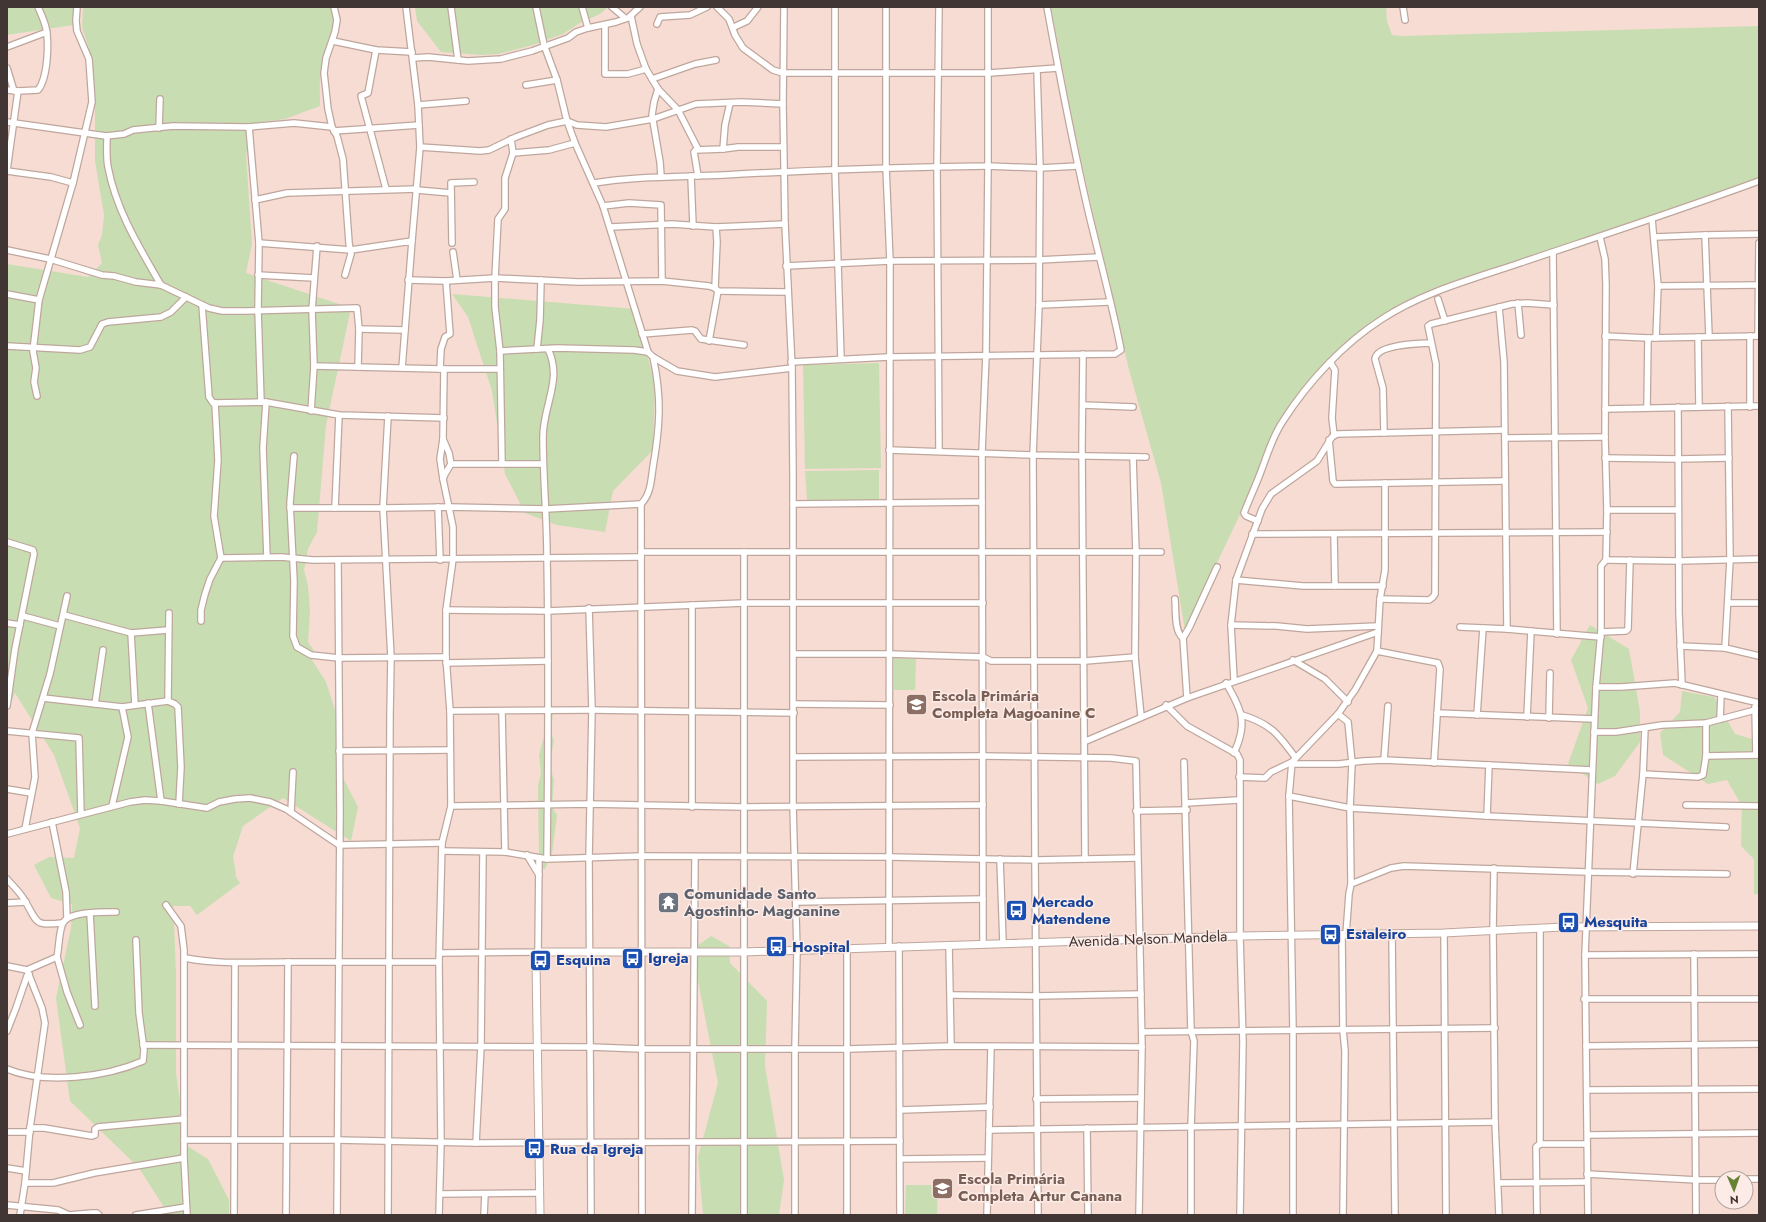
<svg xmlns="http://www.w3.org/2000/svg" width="1766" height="1222" font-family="Jost,sans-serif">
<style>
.green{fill:#c8deb2}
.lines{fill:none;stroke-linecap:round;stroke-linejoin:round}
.minor-casing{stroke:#bfa69d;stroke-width:8}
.tertiary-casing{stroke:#bfa69d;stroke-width:9}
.minor{stroke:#fff;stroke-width:5.5}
.tertiary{stroke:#fff;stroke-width:7}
.labels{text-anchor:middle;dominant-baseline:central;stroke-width:3;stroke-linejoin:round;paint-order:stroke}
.education-label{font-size:15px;font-weight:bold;fill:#785e54;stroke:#fcebe6;text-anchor:start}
.worship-label{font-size:15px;font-weight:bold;fill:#5b616d;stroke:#fcebe6;text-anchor:start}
.transit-label{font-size:15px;font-weight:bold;fill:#164399;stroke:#fcebe6;text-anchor:start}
.street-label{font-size:15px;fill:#413633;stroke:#fcebe6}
</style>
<rect width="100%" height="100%" fill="#f6dcd2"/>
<g class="green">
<polygon points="7,7 76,7 73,25 7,35"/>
<path d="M 83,7 L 332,7 C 338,26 325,44 322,62 C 319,76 320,92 320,106 L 285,119 L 254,123 L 246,154 L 252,244 L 246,273 L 351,308 L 326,425 L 317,532 L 308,549 L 304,570 L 308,585 L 310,611 L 308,642 L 314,651 L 312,660 L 326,682 L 335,710 L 339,770 L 358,807 L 351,841 L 283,798 L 243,826 L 233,857 L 236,873 L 235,875 L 240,883 L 197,915 L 190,906 L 174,906 L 166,909 L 174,923 L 176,972 L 176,1073 L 184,1128 L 184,1144 L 208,1159 L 229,1200 L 229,1215 L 169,1215 L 139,1168 L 70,1101 L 56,998 L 71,928 L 72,904 L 51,898 L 34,865 L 49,857 L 74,858 L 80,828 L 54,755 L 15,693 L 7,712 L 7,264 L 88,277 L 102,263 L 98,245 L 102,235 L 104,215 L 95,161 L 95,102 L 89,49 L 82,27 Z"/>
<polygon points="415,7 608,7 600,14 580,23 563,34 533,45 498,54 481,55 441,52 417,21"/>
<path d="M 1051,7 L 1386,7 L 1387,21 L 1392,35 L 1402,36 L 1759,26 L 1759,178 C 1687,206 1613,229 1540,253 C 1488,270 1435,285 1387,312 C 1351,332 1312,373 1289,407 C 1272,433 1264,461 1252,489 C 1230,536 1207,583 1185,631 L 1161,483 L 1129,370 L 1097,231 L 1074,128 Z"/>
<polygon points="452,294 635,309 655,385 653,450 613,491 605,532 557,525 525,513 505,474 492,391 468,317"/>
<polygon points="879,363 881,468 805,469 803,365"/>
<polygon points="879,470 879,500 807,500 805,471"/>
<polygon points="1590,625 1629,649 1640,712 1640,742 1615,776 1598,784 1568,764 1588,708 1571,660"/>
<polygon points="894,658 916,659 915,690 894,690"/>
<polygon points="1682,691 1714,697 1735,734 1759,741 1759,894 1754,894 1754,859 1741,846 1742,806 1727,780 1708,784 1663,755 1660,733 1680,712"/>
<polygon points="550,711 553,713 551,733 554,741 549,766 554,779 552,807 557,815 552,854 545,869 531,868 528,858 539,853 538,785 541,774 539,755 544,737 544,716"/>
<polygon points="711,936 729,946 730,963 767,1001 765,1066 784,1180 779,1215 703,1215 698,1157 718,1083 697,976 697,946"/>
<polygon points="906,1185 938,1185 937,1215 905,1215"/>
</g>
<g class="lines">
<defs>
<g id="minor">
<polyline points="334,7 337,20 335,32 326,58 324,73 328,109 332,127 337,136 343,159 349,243 351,254 345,275"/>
<polyline points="406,7 418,105 420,147 412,241"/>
<polyline points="451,7 458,60"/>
<polyline points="536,7 544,45 557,80 567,121 575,143 603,206 648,352"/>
<polyline points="582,7 588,28"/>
<polyline points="612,7 625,18"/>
<polyline points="717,7 729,19 735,35 743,48 773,70 783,73 989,73 1058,68"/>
<polyline points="784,7 783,104 785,224 792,368 793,474 793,806 797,951 795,1048 795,1215"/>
<polyline points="835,7 835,169 841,359"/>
<polyline points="886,7 886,167 890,261 889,947"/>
<polyline points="939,7 937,167 939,450"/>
<polyline points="1403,7 1405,20"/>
<polyline points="631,16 637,44 646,69 658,89 678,110 698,149"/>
<polyline points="657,24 660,17 690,15 707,7"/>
<polyline points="605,25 605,74 628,74 646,69"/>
<polyline points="734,27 747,21 758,7"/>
<polyline points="333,41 376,50 412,52"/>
<polyline points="7,47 47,32"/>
<polyline points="376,50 368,93 361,96 386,189"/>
<polyline points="413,58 428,57 468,61 501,59 532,51 568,38 576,32 588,28 616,22 628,18 640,7"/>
<polyline points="7,68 14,91"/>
<polyline points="1037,70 1040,168 1039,305 1033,455 1146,457"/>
<polyline points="652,79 695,64 716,60"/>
<polyline points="526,85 557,80"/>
<polyline points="658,89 654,102 652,115 660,162 661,176"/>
<path d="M 7,90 L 18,91 L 38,90 C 48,78 49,43 46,28 C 44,20 41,14 38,7"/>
<polyline points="418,105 466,101"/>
<polyline points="7,122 106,136 124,134 133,130 173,126 249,127 294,123 332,127"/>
<polyline points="249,127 259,243"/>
<polyline points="159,128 160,99"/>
<polyline points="334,131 419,125"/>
<path d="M 107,136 C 107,146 106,157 108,167 C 116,210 139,247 161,285"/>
<polyline points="420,147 480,151 489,150 516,137 548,125 567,121 577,125 606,127 653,119 696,104 741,102 783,104"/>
<polyline points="723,149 725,125 730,103"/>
<polyline points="513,153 549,150 575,143"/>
<polyline points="7,170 18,91"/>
<polyline points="7,171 51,177 73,183"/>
<polyline points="691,176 693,226"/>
<polyline points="698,176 694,152 696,150 723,149 738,147 783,147"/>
<path d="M 594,183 C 637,176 680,177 724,175 C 812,170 900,167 988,166 L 988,7"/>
<polyline points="417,190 451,193"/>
<polyline points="255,200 287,193 417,189"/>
<polyline points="603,206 629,203 661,205 662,281"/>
<polyline points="1652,219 1658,286 1656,338"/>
<polyline points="611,227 672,224 716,227 785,224"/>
<polyline points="1705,235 1709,336"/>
<polyline points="1655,237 1705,235 1759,234"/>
<polyline points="452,243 451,183 474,182"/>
<polyline points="7,250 50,259 102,275 114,276 136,282 161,285 209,308 222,311 246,311 357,308 359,329 358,367"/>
<polyline points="453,252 457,280"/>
<polyline points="1553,252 1557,634"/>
<polyline points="786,266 890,261 1038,260 1099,257"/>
<polyline points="258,275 314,278"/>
<polyline points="408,280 446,281 495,278 578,282 662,281 709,286 715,288 718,291 788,292"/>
<polyline points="1658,286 1759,285"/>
<polyline points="715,288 717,242 716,227"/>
<polyline points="7,294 39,300"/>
<polyline points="1438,299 1445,321"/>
<polyline points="1518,303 1521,335"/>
<polyline points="202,305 209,397 213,403 266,402 339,415 444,418"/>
<polyline points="1039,305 1109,302"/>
<polyline points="1499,307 1504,362 1507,629"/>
<polyline points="359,329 405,330"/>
<polyline points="642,334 692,330 695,331 701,339 744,345"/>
<polyline points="1605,336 1648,338 1759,336"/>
<polyline points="1758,336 1759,243"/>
<polyline points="1698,337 1699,407"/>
<polyline points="709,341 718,291"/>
<polyline points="7,346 80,350 90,347 102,324 108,322 161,317 171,312 186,297"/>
<polyline points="537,349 540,320 541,280"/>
<polyline points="500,351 557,348 634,350 648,352 653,357 677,371 715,377 792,368"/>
<polyline points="1083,354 1082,447 1085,859"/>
<path d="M 791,362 L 889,357 L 1115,354 L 1121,350 C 1112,303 1098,253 1087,206 C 1072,140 1059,73 1047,7"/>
<polyline points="1330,362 1335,370 1332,418 1334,435"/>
<polyline points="314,366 440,369 500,369"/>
<polyline points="440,369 441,349 445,337 450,334 446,281"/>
<polyline points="37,396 34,382 36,368 33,351 39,300 73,183 92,102 89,59 77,31 76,21 77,7"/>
<polyline points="261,402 258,310 259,243 351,250 412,241 402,368"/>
<polyline points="266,402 263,448 267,557"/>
<polyline points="1083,405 1133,407"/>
<polyline points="1678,407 1679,613 1682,685"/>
<polyline points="1750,407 1750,336"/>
<polyline points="1647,408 1648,338"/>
<polyline points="1605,409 1759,406"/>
<polyline points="311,411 314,366 312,310 317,246"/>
<path d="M 1384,433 L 1383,388 L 1375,359 C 1377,344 1418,344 1431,343"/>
<polyline points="1505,438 1605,437"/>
<polyline points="443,439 440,459 443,479"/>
<polyline points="1329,440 1333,481 1335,484 1505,481"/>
<polyline points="889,450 1033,455 1035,860 1137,858"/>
<polyline points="294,456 290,503 294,581 293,636 297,647 311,655 339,658 446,657"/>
<polyline points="1133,457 1136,553 1135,657 1141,716"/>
<polyline points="1605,458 1678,459 1729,458"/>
<polyline points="451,464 502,464 500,351 495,307 495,278 498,219 505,209 505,178 513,153 511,139"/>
<polyline points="502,464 543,464"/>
<path d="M 641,504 C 651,494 651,480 653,467 C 660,426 662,398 653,357"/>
<polyline points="793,504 982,502"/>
<polyline points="438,507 440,560"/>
<polyline points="290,508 383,508 388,416"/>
<polyline points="335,508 339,415"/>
<polyline points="1607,510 1678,510"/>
<path d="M 1258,521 L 1246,516 L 1244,513 C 1249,500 1255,487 1260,474 C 1267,456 1272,437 1283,421 C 1308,382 1343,344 1382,319 C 1423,292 1473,279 1520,263 C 1600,236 1680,210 1759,181"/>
<polyline points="1252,534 1607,532"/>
<polyline points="1334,535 1335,586"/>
<polyline points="7,542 33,550 34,554 15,649 7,706"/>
<polyline points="641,552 1161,552"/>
<polyline points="744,552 744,1215"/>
<polyline points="221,558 281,557 313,560 641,557"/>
<polyline points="1606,560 1679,561 1759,559"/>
<polyline points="1236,580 1303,586 1383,586"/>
<path d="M 1175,599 C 1176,610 1174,632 1183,638"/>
<polyline points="1380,599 1429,600 1433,597 1435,594 1436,364 1428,326 1431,324 1512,304 1527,303 1554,305"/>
<polyline points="1728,603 1759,603"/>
<polyline points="692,605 692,807"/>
<polyline points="589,608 592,710 589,858 591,1215"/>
<polyline points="446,610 548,611 744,603 983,603"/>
<polyline points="64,615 131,633 168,630"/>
<polyline points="23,616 60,626"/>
<polyline points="201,621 201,610 205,594 210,579 221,558 214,516 218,460 215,403"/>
<polyline points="7,623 20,625"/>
<polyline points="1231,625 1277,626 1307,629 1378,626"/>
<polyline points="1460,627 1507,629 1601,637"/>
<polyline points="1601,632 1626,631 1628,629 1630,560"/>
<polyline points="131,633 135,705"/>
<polyline points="1680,646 1725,648 1759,656"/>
<polyline points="1725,648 1730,560 1728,406"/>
<polyline points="1377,651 1438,663 1440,669 1434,763"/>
<polyline points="794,654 889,654 983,657 991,661 1085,661 1135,657"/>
<polyline points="1293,660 1325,679 1348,702"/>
<polyline points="446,663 548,661"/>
<polyline points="1234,680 1231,625 1236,580 1262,509 1271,494 1317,461 1332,437 1337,434 1504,430"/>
<path d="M 1226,683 C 1242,710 1248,723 1234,753"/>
<polyline points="1596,687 1621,687 1675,683 1759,703"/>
<polyline points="43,698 122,707 168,701 175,704 178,707 181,767 179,804"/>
<polyline points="1187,698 1183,638 1189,628 1217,567"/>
<polyline points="168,701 169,613"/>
<polyline points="148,703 161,801"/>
<polyline points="95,704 103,650"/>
<polyline points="794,704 890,705"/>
<polyline points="1166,705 1187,726 1237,754 1240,760 1240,936 1243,1042 1240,1215"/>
<polyline points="1755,707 1756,755"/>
<polyline points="450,711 592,710 794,713"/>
<polyline points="502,711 505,852"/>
<polyline points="1437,713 1594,719"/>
<polyline points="1338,714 1348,722 1352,763 1350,808 1351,884"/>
<path d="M 1242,715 C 1271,724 1278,734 1295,757"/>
<polyline points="1477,715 1483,628"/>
<polyline points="1527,717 1531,631"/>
<polyline points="1549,718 1550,673"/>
<polyline points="1720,719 1721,695"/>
<polyline points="7,731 79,738 81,814"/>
<polyline points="1594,732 1616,732 1662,725 1706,723 1759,709"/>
<polyline points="1086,741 1187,698 1378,632"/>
<polyline points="339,751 450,750"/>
<polyline points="1706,756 1759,755"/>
<polyline points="794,757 983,756 1111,758 1136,761 1142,1047 1139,1215"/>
<polyline points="1384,760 1388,706"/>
<polyline points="1184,762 1191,1031 1194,1041 1191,1127 1191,1215"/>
<polyline points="1292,762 1289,796 1293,1031 1293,1215"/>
<polyline points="1292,764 1339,764 1363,761 1384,760 1592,770"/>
<polyline points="1643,774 1698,777 1703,775 1706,756 1706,723"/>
<polyline points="1239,777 1265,778 1271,772 1292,762 1338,714 1355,690 1377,651 1380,599 1385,570 1385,483"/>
<polyline points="7,789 31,793"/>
<polyline points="1289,796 1350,808 1487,816 1726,827"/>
<polyline points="1186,803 1238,800"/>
<polyline points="1686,805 1759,806"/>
<polyline points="112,806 128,737 122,707"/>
<polyline points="451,806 590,804 744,807 983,805"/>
<polyline points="1136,811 1187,810"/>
<polyline points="291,812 293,772"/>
<polyline points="1487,816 1489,765"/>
<polyline points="52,822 66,892 67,918"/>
<polyline points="25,829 35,777 32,733 50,674 67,596"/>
<polyline points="7,834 130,802 145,800 161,801 207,808 219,802 235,799 250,798 270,802 286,809 339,845 442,843"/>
<polyline points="442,851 505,852 547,859 642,856 890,857 1035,860 1038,1215"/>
<polyline points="527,855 539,875"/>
<path d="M 547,859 C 548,759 549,658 547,558 C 547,518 543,478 543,437 C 543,405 563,380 548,349"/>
<polyline points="1000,859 1003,943"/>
<polyline points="1494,868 1493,931 1495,1122 1499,1215"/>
<polyline points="1633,874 1643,774 1645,728"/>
<path d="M 7,879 C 13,886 20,892 25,901 C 38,923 34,926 62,923"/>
<polyline points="796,902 983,899"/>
<polyline points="7,903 26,902"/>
<polyline points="166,905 181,926 184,950 184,1158 187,1215"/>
<polyline points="90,913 95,1006"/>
<polyline points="1444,933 1446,1215"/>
<polyline points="1392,934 1395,1215"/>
<polyline points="1342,935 1343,1030 1345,1051 1343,1215"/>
<polyline points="1346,935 1349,894 1351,884 1391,868 1404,866 1587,872 1727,874"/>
<polyline points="983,944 982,452 986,355 988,166 1040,168 1078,166"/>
<polyline points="949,945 951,1046"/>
<polyline points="899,946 900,1215"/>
<polyline points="847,949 847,1215"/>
<polyline points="440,953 538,952 539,858"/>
<polyline points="1694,954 1696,1215"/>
<polyline points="1585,955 1759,954"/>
<polyline points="57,957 67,992 80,1025"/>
<path d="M 185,958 C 221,965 254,962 290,962 C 340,962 390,962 439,962"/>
<path d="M 7,966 L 27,970 L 57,957 C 59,948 59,930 63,923 C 69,911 105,912 116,912"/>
<polyline points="27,970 42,1008 45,1023 30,1128 25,1183 53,1183 94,1173 184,1158"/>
<polyline points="951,995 1036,996 1141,994"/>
<polyline points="1584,999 1759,999"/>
<polyline points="7,1031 16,1008 27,976 29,974"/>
<polyline points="1142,1032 1495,1028"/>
<polyline points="143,1045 591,1047 642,1049 848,1049 951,1046 1142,1047"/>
<polyline points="1586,1046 1759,1044"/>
<path d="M 7,1069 C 45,1085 106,1077 143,1061 L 144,1050 L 139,1013 L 136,940"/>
<polyline points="1587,1090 1759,1089"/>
<polyline points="1036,1099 1141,1098"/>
<polyline points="901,1110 990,1107"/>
<polyline points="30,1128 44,1128 92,1136 95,1135 95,1129 98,1127 184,1119"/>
<polyline points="1087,1128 1088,1215"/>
<polyline points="989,1130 1495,1122"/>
<polyline points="7,1132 30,1132"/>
<polyline points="1588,1135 1759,1133"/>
<polyline points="184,1140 337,1140 476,1143 900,1141"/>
<polyline points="476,1143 481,1046 483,853"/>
<polyline points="1540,1144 1540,929"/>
<polyline points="901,1159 988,1158"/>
<polyline points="7,1168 26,1171"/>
<polyline points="1587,1174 1697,1180 1722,1180"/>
<polyline points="1746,1179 1759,1179"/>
<polyline points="1498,1183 1587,1182"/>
<polyline points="440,1194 540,1193"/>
<polyline points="7,1205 58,1210 69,1215 92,1213 97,1213 99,1215"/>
<polyline points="20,1215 25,1183"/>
<polyline points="136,1215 186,1207"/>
<polyline points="234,1215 235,964"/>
<polyline points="286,1215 288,962"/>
<polyline points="337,1215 340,814 338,560"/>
<polyline points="388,1215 390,715 391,657 383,508 450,507 546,509 641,504 642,1215"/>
<polyline points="439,1215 441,1142 439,962 442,843 451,806 450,711 446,657 446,610 453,559 453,527 443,479 445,474 451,464 449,453 443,439 444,369"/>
<polyline points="484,1215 485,1194"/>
<polyline points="692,1215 695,857"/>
<polyline points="987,1215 991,1047"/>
<polyline points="1537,1215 1536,1147 1540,1144 1587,1144"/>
<polyline points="1588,1215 1585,955 1596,687 1601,632 1601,566 1606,560 1607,510 1605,437 1606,284 1605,259 1600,237"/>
</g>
<polyline id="tertiary" points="540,1215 536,963 538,952 744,952 1240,936 1444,933 1563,927 1759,926"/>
</defs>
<use href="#minor" class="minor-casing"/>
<use href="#tertiary" class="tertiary-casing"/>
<use href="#minor" class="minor"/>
<use href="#tertiary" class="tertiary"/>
</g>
<defs>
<symbol id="school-square" viewBox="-11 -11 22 22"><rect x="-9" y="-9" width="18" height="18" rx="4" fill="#8d6e63" stroke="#fcebe6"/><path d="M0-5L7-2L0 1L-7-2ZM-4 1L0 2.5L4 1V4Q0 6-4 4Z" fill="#fff"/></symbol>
<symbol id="temple-square" viewBox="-11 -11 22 22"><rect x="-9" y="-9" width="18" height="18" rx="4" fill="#6b7280" stroke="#fcebe6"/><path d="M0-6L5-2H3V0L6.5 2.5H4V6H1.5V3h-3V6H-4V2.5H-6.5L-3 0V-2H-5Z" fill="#fff"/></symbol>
<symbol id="bus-square" viewBox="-11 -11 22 22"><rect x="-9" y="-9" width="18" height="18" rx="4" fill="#1a4fb4" stroke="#fcebe6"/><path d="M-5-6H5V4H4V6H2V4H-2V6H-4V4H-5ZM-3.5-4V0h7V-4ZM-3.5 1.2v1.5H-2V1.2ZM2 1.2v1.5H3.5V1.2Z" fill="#fff"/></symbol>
</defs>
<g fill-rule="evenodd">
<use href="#school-square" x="904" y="692" width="25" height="25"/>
<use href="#temple-square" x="656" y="890" width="25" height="25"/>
<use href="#bus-square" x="1004" y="898" width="25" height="25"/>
<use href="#bus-square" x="1556" y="910" width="25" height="25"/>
<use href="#bus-square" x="1318" y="922" width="25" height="25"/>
<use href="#bus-square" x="764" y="934" width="25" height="25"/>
<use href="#bus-square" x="620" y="946" width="25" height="25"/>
<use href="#bus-square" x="528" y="948" width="25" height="25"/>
<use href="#bus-square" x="522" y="1136" width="25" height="25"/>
<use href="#school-square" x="930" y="1176" width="25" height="25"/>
</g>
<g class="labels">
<g class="education-label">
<text x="932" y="696">Escola Primária<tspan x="932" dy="17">Completa Magoanine C</tspan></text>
<text x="958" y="1179">Escola Primária<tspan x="958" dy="17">Completa Artur Canana</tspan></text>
</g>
<g class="worship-label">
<text x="684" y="894">Comunidade Santo<tspan x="684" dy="17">Agostinho- Magoanine</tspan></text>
</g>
<g class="transit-label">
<text x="1032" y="902">Mercado<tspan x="1032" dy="17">Matendene</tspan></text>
<text x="1584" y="922">Mesquita</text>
<text x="1346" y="934">Estaleiro</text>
<text x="792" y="947">Hospital</text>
<text x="648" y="958">Igreja</text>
<text x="556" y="960">Esquina</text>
<text x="550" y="1149">Rua da Igreja</text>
</g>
<g class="street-label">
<text transform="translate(1148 939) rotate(-2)">Avenida Nelson Mandela</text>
</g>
</g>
<rect width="1766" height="1222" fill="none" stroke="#413633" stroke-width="16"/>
<g transform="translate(1734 1190) rotate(178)"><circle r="19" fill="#fcebe6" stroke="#b1a39e"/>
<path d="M0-3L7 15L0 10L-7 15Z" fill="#688135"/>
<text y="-6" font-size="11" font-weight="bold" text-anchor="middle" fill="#413633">N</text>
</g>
</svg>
